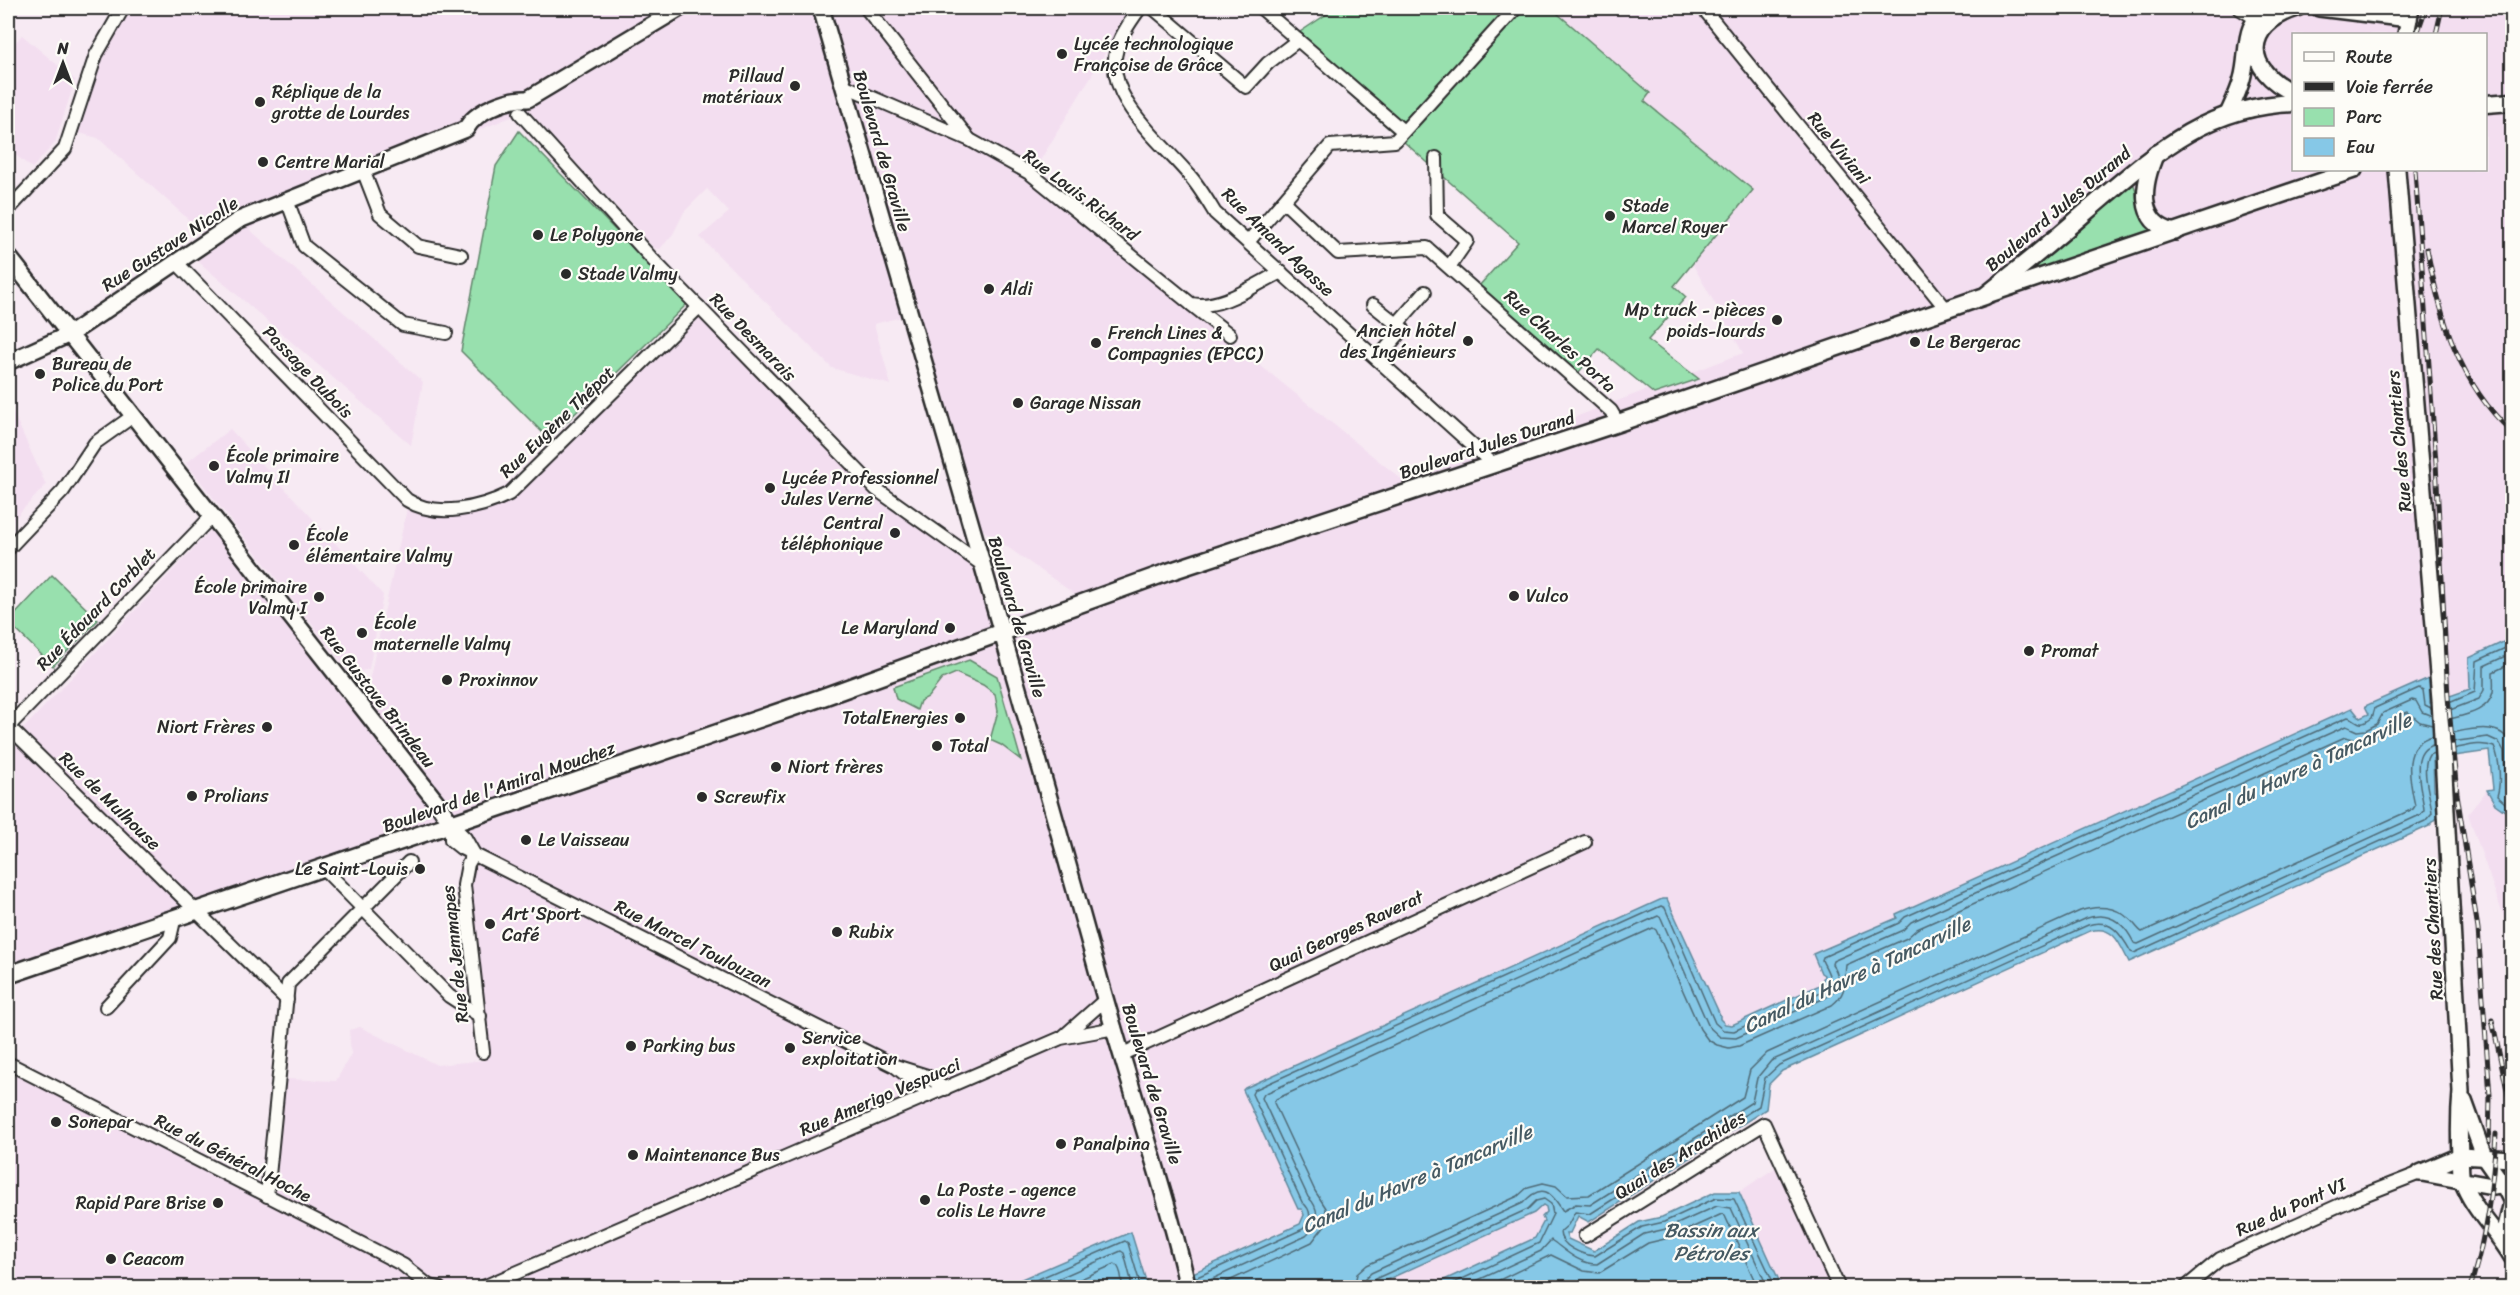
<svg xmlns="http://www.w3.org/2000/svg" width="2520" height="1295" font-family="Sriracha,sans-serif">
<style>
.built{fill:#f3def0;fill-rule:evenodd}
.green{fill:#98e0ae;stroke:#62866c;stroke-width:1.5}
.water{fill:#86c8e7;stroke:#62899c;stroke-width:1.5}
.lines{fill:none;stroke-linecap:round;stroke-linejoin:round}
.shore{stroke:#4f6a76;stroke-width:1.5}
.minor-casing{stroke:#2b2b2b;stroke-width:16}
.tertiary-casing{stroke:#2b2b2b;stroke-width:20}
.secondary-casing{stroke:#2b2b2b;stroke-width:21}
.minor{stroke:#fdfcf7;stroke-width:12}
.tertiary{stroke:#fdfcf7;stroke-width:15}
.secondary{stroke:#fdfcf7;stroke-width:16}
.rail-casing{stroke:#2b2b2b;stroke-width:5}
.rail{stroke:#fdfcf7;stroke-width:3;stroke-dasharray:9;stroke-linecap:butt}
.poi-dot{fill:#2b2b2b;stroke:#fdfcf7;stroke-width:2}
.labels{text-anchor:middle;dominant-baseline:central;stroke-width:4.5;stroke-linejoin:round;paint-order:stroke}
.poi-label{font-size:18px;fill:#2b2b2b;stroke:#fdfcf7;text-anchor:start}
.street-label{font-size:18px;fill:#2b2b2b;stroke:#fdfcf7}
.water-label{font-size:20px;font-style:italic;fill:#465a63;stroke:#fdfcf7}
</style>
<rect width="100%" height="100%" fill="#f7eaf3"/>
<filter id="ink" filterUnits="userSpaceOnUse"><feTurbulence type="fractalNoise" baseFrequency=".0167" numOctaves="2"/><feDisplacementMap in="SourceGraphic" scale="12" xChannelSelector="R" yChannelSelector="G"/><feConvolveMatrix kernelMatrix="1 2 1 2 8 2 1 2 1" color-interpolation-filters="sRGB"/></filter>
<g filter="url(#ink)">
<g class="built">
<path d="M 132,8 L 1132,8 L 1029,179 L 1405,482 L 1743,353 L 1547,8 L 2512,8 L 2512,638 L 2470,658 L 2470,689 L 2430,703 L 2429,678 L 2365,706 L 2369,714 L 2359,718 L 2352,709 L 1897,914 L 1898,917 L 1824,975 L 1824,981 L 1820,986 L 1732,1025 L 1725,1024 L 1720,1019 L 1720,1015 L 1667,899 L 1662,899 L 1245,1088 L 1244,1090 L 1298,1209 L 1302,1209 L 1304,1215 L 1300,1223 L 1160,1287 L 1145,1287 L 1146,1281 L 1131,1232 L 1003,1288 L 8,1287 L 8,1063 L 267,1196 L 283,1186 L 277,1164 L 285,1079 L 336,1081 L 351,1054 L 349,1030 L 360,1027 L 437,1065 L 485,1060 L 464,885 L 474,854 L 451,824 L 8,975 L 8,745 L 213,528 L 361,718 L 410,495 L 439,502 L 466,502 L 496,492 L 520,474 L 690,308 L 877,497 L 957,552 L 976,570 L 990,621 L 1079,597 L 980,528 L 913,314 L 874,324 L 891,385 L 832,368 L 700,237 L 729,212 L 707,189 L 684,212 L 673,234 L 660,249 L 654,248 L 528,110 L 280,211 L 249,229 L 423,382 L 411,445 L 200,263 L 187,247 L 204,235 L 198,228 L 98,138 L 79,133 L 101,59 ZM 2294,34 L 2486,34 L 2486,170 L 2294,170 Z"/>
<polygon points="22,35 75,80 55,143 32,168 8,149 8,51"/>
<polygon points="8,401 46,485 8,525"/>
<polygon points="230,429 383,595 369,669 351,674 186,463"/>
<polygon points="2487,790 2490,797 2506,813 2512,816 2512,941 2468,814"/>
<polygon points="1775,1168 1832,1287 1782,1287 1739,1192"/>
<polygon points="1539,1206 1544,1206 1547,1212 1542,1217 1544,1220 1535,1238 1429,1287 1371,1288 1534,1213"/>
</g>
<g class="green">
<polygon points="1336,8 1551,8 1650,93 1644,101 1753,190 1674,286 1686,297 1648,340 1699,379 1654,394 1599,349 1578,373 1479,286 1518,242 1288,40"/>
<polygon points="519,131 687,304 549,439 461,351 496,166"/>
<path d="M 2132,182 C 2138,189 2135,198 2138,206 C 2144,220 2154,228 2168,232 L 2085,259 L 2037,270 L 2038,264 Z"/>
<polygon points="52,575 98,620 53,666 8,622"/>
<polygon points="969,660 997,676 1021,760 1001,745 990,740 998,711 995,694 983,685 956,673 942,679 928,697 920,701 917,710 896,699 893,687"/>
</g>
<g class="water">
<path d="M 2512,638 L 2512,816 L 2495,804 L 2487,790 L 2493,789 L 2489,751 L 2433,759 L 2434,790 L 2436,791 L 2438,817 L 2429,826 L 2129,962 C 2120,945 2114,924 2090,931 L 1782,1071 L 1769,1084 L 1766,1109 L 1589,1222 L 1578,1216 L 1570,1233 L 1566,1233 L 1568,1239 L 1594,1251 L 1639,1222 L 1662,1217 L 1715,1192 L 1739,1192 L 1782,1287 L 1429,1287 L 1535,1238 L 1544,1221 L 1542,1217 L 1547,1212 L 1546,1207 L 1543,1205 L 1534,1213 L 1371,1287 L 1160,1288 L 1300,1224 L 1304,1215 L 1302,1209 L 1298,1209 L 1243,1090 L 1245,1088 L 1662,899 L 1667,899 L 1720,1015 L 1720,1019 L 1725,1024 L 1732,1025 L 1822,984 L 1824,975 L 1821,973 L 1813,954 L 1897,918 L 1896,914 L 2352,708 L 2360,718 L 2369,714 L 2365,706 L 2429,678 L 2430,703 L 2470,689 L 2469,658 Z"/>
<polygon points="1131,1232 1146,1281 1145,1287 1003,1287"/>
</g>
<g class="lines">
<g class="shore">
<polyline points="2449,703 2475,692 2477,661 2512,645"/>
<polyline points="2450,710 2479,699 2484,690 2484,666 2512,653"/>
<path d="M 2450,719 C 2466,715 2489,711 2493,692 C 2494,685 2493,679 2493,672 L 2512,663"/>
<path d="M 2451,733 C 2473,729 2505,720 2512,749"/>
<polyline points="2451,742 2488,737 2499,742 2504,751 2506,795 2512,801"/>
<path d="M 2452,749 C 2465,747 2481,741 2494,747 C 2500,759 2501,784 2497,796 L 2512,809"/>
<path d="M 1195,1278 L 1303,1229 C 1312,1220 1312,1210 1302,1202 L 1252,1094 L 1254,1090 L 1661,906 L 1665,908 L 1715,1023 L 1723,1030 L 1734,1031 L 1823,991 C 1836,980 1827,972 1822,960 L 1823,957 L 1899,923 L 1905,917 L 2348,717 C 2360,720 2357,729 2372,718 L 2375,708 L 2419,688 L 2423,690 L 2425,705 L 2431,708"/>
<path d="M 1197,1286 L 1306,1236 C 1320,1225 1320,1208 1308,1197 L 1262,1098 L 1264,1094 L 1658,916 L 1661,918 L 1709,1027 L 1720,1037 L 1736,1038 L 1827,997 C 1839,988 1841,976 1832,964 L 1833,961 L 1903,930 L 1911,922 L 2346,726 L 2357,731 L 2366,730 L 2377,724 L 2383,713 L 2412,700 L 2416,701 L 2422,712 L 2432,716"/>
<polyline points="1018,1288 1125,1241 1128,1243 1139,1280 1139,1288"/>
<polyline points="1037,1288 1121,1251 1124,1253 1131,1280 1131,1288"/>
<path d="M 1060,1288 L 1115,1264 C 1121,1268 1122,1280 1122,1288"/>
<path d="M 1214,1288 L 1312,1242 L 1325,1225 L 1326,1208 L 1315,1191 L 1274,1103 L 1276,1099 L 1653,928 L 1656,930 L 1700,1029 L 1708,1040 L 1717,1045 L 1729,1048 L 1739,1046 L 1832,1005 C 1848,993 1844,981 1846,965 L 1907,938 L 1917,929 L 2345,737 L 2357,740 L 2369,739 L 2383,731 L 2391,719 L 2408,712 L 2420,722 L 2432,725"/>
<path d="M 1354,1288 L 1357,1274 L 1367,1265 L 1518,1196 L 1528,1187 L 1543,1183 L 1556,1186 L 1567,1196 L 1589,1195 L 1743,1097 L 1750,1070 L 1767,1053 L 2080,911 C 2097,905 2115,906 2128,918 C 2134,922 2137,929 2142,932 L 2413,809 L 2415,806 C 2410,782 2400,743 2433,736"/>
<path d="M 1363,1288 L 1365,1279 L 1371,1273 L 1523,1203 C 1543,1181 1551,1193 1563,1211 L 1576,1204 L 1590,1205 L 1752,1102 L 1757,1078 L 1771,1061 L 2084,919 C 2108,910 2124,922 2134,943 L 2138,944 L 2420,815 L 2424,810 C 2423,792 2407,752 2433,745"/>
<polyline points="1371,1288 1375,1279 1528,1209 1536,1201 1544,1199 1551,1204 1553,1214 1539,1243 1443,1288"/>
<path d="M 1461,1288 L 1541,1251 L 1551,1240 C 1564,1249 1578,1264 1597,1264 L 1644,1234 L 1666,1229 L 1717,1206 L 1731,1208 L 1768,1288"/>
<polyline points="1483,1288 1551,1255 1584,1271 1599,1273 1648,1243 1669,1238 1722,1214 1725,1216 1758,1288"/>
<path d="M 1776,1288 L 1734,1199 L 1716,1198 L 1664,1222 L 1642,1227 L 1595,1256 C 1582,1255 1560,1246 1560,1232 L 1568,1225 L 1575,1212 L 1590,1214 L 1759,1106 L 1765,1078 L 1779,1065 L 2088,925 C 2111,918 2121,934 2131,952 L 2134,953 L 2425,821 L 2432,813 C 2431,797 2420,770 2429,755 L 2434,753"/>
</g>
<defs>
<g id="minor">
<polyline points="866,8 969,139"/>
<path d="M 1140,8 C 1132,19 1121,34 1117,48 C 1102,97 1162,142 1189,175 C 1199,186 1207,200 1215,213 L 1493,464"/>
<polyline points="1153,8 1246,87 1268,63 1298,40"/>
<polyline points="1261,8 1403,131"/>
<polyline points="1703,8 1947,310"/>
<polyline points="2239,8 2262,22"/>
<path d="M 843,85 L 970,140 L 1031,174 L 1191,304 C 1221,310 1254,285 1281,272"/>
<polyline points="520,113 654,261 876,489 980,563"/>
<polyline points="1436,158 1437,215 1467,241 1449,267"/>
<polyline points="363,170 380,214 418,246 461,255"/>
<polyline points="287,200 304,246 403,325 446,333"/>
<polyline points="1283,201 1338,253 1427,248 1611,411 1618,423"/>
<polyline points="8,210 65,149 96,55 123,8"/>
<polyline points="1248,242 1330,146 1395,141 1516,8"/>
<path d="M 176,262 L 407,500 C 436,519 481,508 509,494 L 699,307"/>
<polyline points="1192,305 1230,335"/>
<polyline points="1373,305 1403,329 1377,359"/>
<polyline points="1397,324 1425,292"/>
<polyline points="8,549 63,491 95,443 133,416"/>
<polyline points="8,726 287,1000"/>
<polyline points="8,727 211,517"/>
<polyline points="451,824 451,840 461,848 895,1066 927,1076 945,1089"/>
<polyline points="451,824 465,838 474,854"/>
<polyline points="474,854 468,864 464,885 483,1052"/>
<polyline points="323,868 449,996 480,1016"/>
<polyline points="106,1007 170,938 173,925 172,919"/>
<polyline points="1064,1036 1106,999"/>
<polyline points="1123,1054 1585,842"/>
<polyline points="8,1063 378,1252 403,1265 429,1286 439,1288"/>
<polyline points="896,1067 926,1091 927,1096"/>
<polyline points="267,1196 288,984 409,862"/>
<polyline points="1585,1236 1764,1124 1839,1288"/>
<polyline points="481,1288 1061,1038 1115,1028"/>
<polyline points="2185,1288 2220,1259 2351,1200 2420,1173"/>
</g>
<g id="tertiary">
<path d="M 821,8 C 913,327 1008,646 1096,966 C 1125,1074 1163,1179 1188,1288"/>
<polyline points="2319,8 2409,19"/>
<polyline points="2406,34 2411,8"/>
<path d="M 2294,93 C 2243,70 2243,25 2297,8"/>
<path d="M 2228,114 C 2233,103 2239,91 2242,79 C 2250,52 2240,22 2271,8"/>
<path d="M 2156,153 C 2144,181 2134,223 2175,232"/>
<path d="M 2397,170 L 2440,699 L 2461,1092 C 2459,1114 2459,1135 2460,1157 C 2461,1164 2460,1173 2462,1180 C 2472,1209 2497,1231 2512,1257"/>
<polyline points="8,256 438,804 451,824"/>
<polyline points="1990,294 2354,170"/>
<path d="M 8,362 L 70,334 L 239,220 L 466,129 C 475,111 508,98 528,99 L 680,8"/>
<polyline points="2464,1101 2485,1159 2504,1186 2512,1202"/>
<polyline points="2420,1173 2460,1156 2512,1159"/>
<polyline points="2422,1173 2492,1186 2511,1184"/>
<polyline points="2503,1240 2512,1202"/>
</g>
<g id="secondary">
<polyline points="2486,104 2512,102"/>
<path d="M 8,975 L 823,697 L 1168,572 L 1618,423 L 1985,296 C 2020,268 2054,240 2087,211 C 2152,156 2203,106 2294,103"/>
</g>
</defs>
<use href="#minor" class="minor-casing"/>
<use href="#tertiary" class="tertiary-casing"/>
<use href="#secondary" class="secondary-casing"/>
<use href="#minor" class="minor"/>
<use href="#tertiary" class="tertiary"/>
<use href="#secondary" class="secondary"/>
<defs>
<g id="rail">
<polyline points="2417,34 2426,8"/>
<polyline points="2436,34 2442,8"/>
<polyline points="2415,170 2436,463 2448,697 2457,794 2478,929 2490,1096 2489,1142"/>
<path d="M 2427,249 C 2440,317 2459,384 2512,432"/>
<polyline points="2492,1020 2512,1113"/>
<path d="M 2470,1288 C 2486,1237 2493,1186 2496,1134"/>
</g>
</defs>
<use href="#rail" class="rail-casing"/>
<use href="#rail" class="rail"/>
</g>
</g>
<g class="poi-dot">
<circle cx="1062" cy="54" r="6"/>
<circle cx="795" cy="86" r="6"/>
<circle cx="260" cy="102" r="6"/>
<circle cx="263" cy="162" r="6"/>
<circle cx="1610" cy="216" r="6"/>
<circle cx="538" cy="235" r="6"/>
<circle cx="566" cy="274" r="6"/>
<circle cx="989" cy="289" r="6"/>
<circle cx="1777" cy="320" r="6"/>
<circle cx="1468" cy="341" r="6"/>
<circle cx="1915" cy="342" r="6"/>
<circle cx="1096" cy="343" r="6"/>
<circle cx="40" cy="374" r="6"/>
<circle cx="1018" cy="403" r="6"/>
<circle cx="214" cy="466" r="6"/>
<circle cx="770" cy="488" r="6"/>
<circle cx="895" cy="533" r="6"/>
<circle cx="294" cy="545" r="6"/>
<circle cx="1514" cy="596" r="6"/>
<circle cx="319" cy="597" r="6"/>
<circle cx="950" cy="628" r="6"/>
<circle cx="362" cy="633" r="6"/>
<circle cx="2029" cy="651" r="6"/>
<circle cx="447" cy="680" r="6"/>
<circle cx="960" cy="718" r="6"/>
<circle cx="267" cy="727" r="6"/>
<circle cx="937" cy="746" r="6"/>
<circle cx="776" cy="767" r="6"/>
<circle cx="192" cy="796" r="6"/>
<circle cx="702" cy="797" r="6"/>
<circle cx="526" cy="840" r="6"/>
<circle cx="420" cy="869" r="6"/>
<circle cx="490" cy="924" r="6"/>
<circle cx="837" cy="932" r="6"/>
<circle cx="631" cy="1046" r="6"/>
<circle cx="790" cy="1048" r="6"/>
<circle cx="56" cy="1122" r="6"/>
<circle cx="1061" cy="1144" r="6"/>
<circle cx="633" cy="1155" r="6"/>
<circle cx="925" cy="1200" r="6"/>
<circle cx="218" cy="1203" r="6"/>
<circle cx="111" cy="1259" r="6"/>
</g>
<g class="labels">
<g class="poi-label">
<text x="1074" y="44">Lycée technologique<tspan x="1074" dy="21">Françoise de Grâce</tspan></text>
<text x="783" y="76" text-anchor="end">Pillaud<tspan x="783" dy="21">matériaux</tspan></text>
<text x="272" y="92">Réplique de la<tspan x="272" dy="21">grotte de Lourdes</tspan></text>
<text x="275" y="162">Centre Marial</text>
<text x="1622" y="206">Stade<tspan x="1622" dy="21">Marcel Royer</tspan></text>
<text x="550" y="235">Le Polygone</text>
<text x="578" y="274">Stade Valmy</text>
<text x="1001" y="289">Aldi</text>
<text x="1765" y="310" text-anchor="end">Mp truck - pièces<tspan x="1765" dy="21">poids-lourds</tspan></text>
<text x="1456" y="331" text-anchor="end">Ancien hôtel<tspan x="1456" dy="21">des Ingénieurs</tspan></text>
<text x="1108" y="333">French Lines &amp;<tspan x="1108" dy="21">Compagnies (EPCC)</tspan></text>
<text x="1927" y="342">Le Bergerac</text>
<text x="52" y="364">Bureau de<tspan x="52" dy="21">Police du Port</tspan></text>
<text x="1030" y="403">Garage Nissan</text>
<text x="226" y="456">École primaire<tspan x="226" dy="21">Valmy II</tspan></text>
<text x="782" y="478">Lycée Professionnel<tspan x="782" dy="21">Jules Verne</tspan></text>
<text x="883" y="523" text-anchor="end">Central<tspan x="883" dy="21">téléphonique</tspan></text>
<text x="306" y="535">École<tspan x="306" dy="21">élémentaire Valmy</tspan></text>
<text x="307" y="587" text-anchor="end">École primaire<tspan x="307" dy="21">Valmy I</tspan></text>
<text x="1526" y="596">Vulco</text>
<text x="374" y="623">École<tspan x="374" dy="21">maternelle Valmy</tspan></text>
<text x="938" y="628" text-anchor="end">Le Maryland</text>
<text x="2041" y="651">Promat</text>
<text x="459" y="680">Proxinnov</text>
<text x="948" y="718" text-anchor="end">TotalEnergies</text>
<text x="255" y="727" text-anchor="end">Niort Frères</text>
<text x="949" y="746">Total</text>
<text x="788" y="767">Niort frères</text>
<text x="204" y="796">Prolians</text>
<text x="714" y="797">Screwfix</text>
<text x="538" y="840">Le Vaisseau</text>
<text x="408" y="869" text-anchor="end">Le Saint-Louis</text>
<text x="502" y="914">Art'Sport<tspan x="502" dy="21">Café</tspan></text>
<text x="849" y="932">Rubix</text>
<text x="802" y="1038">Service<tspan x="802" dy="21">exploitation</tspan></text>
<text x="643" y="1046">Parking bus</text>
<text x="68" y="1122">Sonepar</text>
<text x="1073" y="1144">Panalpina</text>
<text x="645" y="1155">Maintenance Bus</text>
<text x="937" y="1190">La Poste - agence<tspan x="937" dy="21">colis Le Havre</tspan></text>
<text x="206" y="1203" text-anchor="end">Rapid Pare Brise</text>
<text x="123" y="1259">Ceacom</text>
</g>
<g class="street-label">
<text transform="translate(1839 148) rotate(51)">Rue Viviani</text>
<text transform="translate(882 151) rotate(74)">Boulevard de Graville</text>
<text transform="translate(1081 195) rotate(37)">Rue Louis Richard</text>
<text transform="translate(2058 209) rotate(-40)">Boulevard Jules Durand</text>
<text transform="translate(1278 242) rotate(44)">Rue Amand Agasse</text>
<text transform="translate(170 244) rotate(-33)">Rue Gustave Nicolle</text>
<text transform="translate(753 337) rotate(46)">Rue Desmarais</text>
<text transform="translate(1560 341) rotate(42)">Rue Charles Porta</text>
<text transform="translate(308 372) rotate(46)">Passage Dubois</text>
<text transform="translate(557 422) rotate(-44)">Rue Eugène Thépot</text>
<text transform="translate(2399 441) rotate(-95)">Rue des Chantiers</text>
<text transform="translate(1487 445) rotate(-18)">Boulevard Jules Durand</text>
<text transform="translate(96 609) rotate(-46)">Rue Édouard Corblet</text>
<text transform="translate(1017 617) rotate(74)">Boulevard de Graville</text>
<text transform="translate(378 697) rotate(52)">Rue Gustave Brindeau</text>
<text transform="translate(499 787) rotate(-19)">Boulevard de l'Amiral Mouchez</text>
<text transform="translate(110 801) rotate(44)">Rue de Mulhouse</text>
<text transform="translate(2433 929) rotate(-93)">Rue des Chantiers</text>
<text transform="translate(1346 931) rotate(-25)">Quai Georges Raverat</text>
<text transform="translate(693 944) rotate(27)">Rue Marcel Toulouzan</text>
<text transform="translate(455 954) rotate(-96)">Rue de Jemmapes</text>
<text transform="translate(1152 1084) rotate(73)">Boulevard de Graville</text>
<text transform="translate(880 1097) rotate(-23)">Rue Amerigo Vespucci</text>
<text transform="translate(1680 1155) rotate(-32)">Quai des Arachides</text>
<text transform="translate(233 1158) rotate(27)">Rue du Général Hoche</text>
<text transform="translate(2291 1207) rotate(-24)">Rue du Pont VI</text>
</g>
<g class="water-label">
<text transform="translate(2298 771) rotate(-25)">Canal du Havre à Tancarville</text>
<text transform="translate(1857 975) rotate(-25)">Canal du Havre à Tancarville</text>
<text transform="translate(1417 1179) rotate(-23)">Canal du Havre à Tancarville</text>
<text x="1711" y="1230">Bassin aux<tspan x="1711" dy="23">Pétroles</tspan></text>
</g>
</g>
<rect width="2520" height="1295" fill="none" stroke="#fdfcf7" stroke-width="30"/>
<rect x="15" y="15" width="2490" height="1265" fill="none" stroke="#2b2b2b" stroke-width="2" filter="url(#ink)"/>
<rect x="2292" y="33" width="195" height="138" fill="#fdfcf7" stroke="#a9a8a5" stroke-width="1.5"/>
<rect x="2304" y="52" width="30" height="9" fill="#fdfcf7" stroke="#a9a8a5" stroke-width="1.5"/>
<text x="2346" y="63" font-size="18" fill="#2b2b2b">Route</text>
<rect x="2304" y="82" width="30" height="9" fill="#2b2b2b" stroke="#a9a8a5" stroke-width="1.5"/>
<text x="2346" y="93" font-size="18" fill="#2b2b2b">Voie ferrée</text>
<rect x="2304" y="108" width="30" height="18" fill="#98e0ae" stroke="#a9a8a5" stroke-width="1.5"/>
<text x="2346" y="123" font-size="18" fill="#2b2b2b">Parc</text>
<rect x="2304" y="138" width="30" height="18" fill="#86c8e7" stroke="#a9a8a5" stroke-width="1.5"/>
<text x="2346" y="153" font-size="18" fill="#2b2b2b">Eau</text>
<g transform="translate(63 63)" stroke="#fdfcf7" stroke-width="4.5" paint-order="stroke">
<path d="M0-4.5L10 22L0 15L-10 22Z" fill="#2b2b2b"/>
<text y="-9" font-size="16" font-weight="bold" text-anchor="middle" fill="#2b2b2b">N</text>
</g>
</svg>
